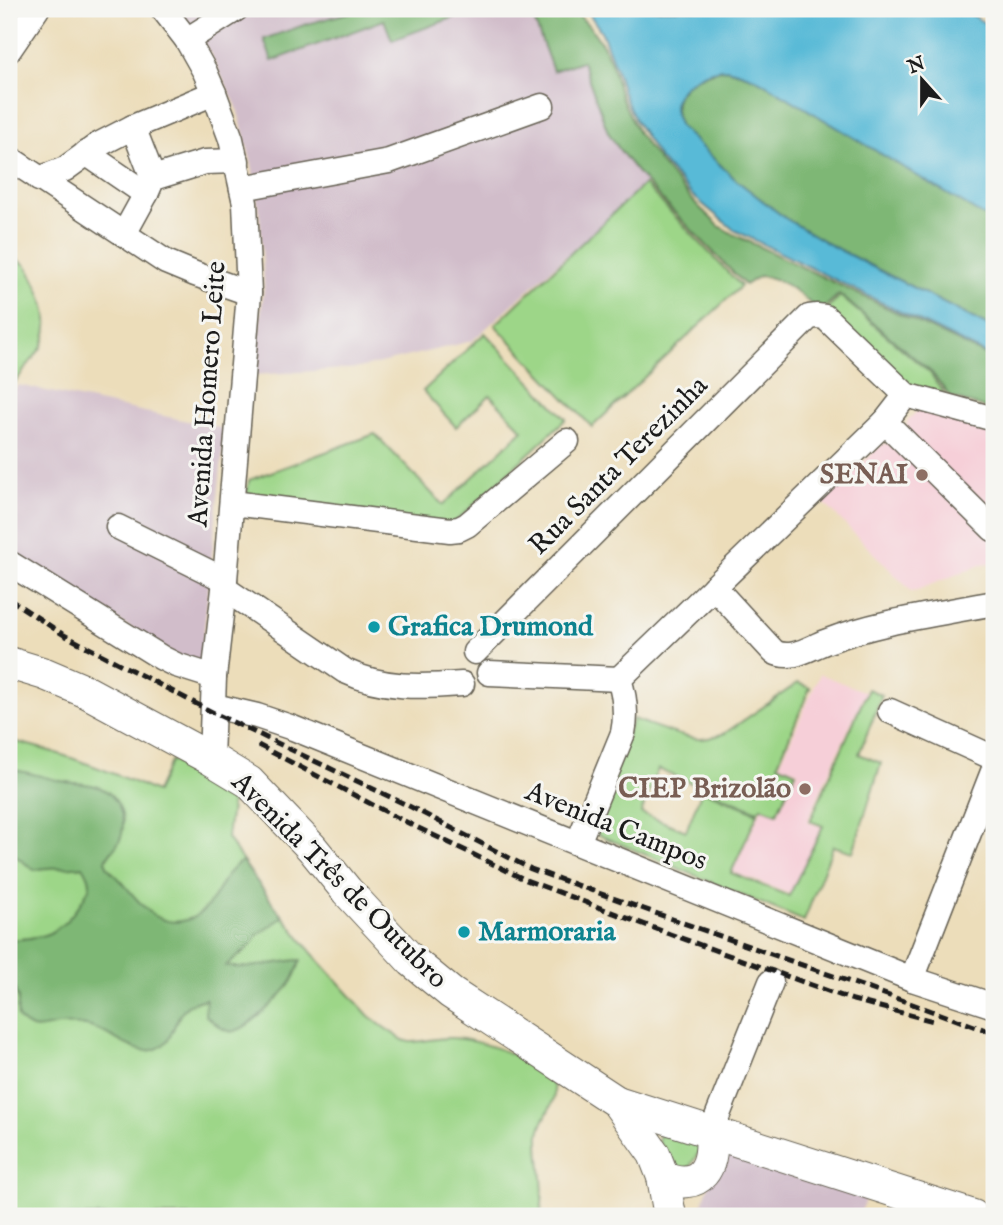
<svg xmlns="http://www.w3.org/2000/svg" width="1003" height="1225" font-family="'IM FELL English',serif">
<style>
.built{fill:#f6cfd8}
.industrial{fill:#d1bdca}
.green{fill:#9dd688;stroke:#5c7952;stroke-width:2}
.forest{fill:#7eb774;stroke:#4d6a48;stroke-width:2}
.water{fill:#58bad7;stroke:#3a6b7a;stroke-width:2}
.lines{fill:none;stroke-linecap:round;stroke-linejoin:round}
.minor-casing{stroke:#656053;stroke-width:27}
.major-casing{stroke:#656053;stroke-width:34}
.minor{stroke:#fff;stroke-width:24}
.major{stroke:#fff;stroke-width:32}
.rail{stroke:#1c1c1c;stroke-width:5;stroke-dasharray:10 5;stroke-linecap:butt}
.education-dot{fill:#8d6e63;stroke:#f6f6f2;stroke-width:2.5}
.culture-dot{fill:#0f9aa8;stroke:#f6f6f2;stroke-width:2.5}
.labels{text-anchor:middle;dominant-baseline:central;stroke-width:6;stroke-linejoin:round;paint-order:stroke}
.street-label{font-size:28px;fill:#1c1c1c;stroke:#f6f6f2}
.education-label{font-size:28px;font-weight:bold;fill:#785e54;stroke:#f6f6f2;text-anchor:end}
.culture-label{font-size:28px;font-weight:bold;fill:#0d838f;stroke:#f6f6f2;text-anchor:start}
</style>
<rect width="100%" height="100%" fill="#f6f6f2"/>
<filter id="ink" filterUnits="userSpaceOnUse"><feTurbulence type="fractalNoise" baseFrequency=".0143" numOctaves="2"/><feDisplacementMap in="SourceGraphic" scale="14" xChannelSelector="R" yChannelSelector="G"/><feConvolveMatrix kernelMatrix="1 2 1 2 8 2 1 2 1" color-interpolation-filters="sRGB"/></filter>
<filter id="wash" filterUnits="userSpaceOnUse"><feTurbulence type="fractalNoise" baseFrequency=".00686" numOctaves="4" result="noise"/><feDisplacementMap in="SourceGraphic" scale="28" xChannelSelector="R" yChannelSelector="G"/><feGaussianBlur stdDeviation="1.57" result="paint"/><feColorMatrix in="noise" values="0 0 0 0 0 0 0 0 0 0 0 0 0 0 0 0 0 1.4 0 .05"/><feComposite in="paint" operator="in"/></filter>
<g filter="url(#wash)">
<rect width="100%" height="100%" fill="#ecddba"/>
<g class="built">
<polygon points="923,405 994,428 994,565 988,563 981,565 912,592 823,502 882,444 893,442 909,431 906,426 908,420"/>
<polygon points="820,674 865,692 807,822 821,827 790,894 733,872 762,808 778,814 798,771 780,764"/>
</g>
<g class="industrial">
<polygon points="177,9 544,9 589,67 650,180 472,341 359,368 254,375 264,286 260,220 252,165 236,105 210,53 194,29"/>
<polygon points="18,385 225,429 200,670 9,554 9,397"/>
<polygon points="722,1148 868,1195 859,1216 698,1216"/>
</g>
<g class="green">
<polygon points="644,184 741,286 592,427 495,325"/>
<path d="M 9,256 C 14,258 19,260 24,264 C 30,269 32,276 36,283 C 46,305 53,325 41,348 L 9,390 Z"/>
<polygon points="840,296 930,373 947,399 914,391 824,313"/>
<polygon points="485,333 566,419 452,525 246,500 249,480 375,434 443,505 523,430 490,395 456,427 423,391"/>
<path d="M 798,683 L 810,688 L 778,764 L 796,772 L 777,813 L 761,807 L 758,811 L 658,769 L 641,813 L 686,831 L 702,790 L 758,813 L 731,873 L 789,896 L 823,826 L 810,821 L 868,689 L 882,695 L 859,754 L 881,763 L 853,852 L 833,846 L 804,921 L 589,831 L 633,719 C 651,725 680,737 698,739 C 707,740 716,736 725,733 Z"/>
<path d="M 9,740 C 60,752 108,770 156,792 L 171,760 L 232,798 L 227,838 L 261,888 L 312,953 L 369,1016 L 382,1026 L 403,1040 L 410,1042 C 424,1042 438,1037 453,1038 C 477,1039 551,1062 554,1090 C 556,1106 540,1119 539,1135 C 538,1164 547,1187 540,1216 L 9,1216 Z"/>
<polygon points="671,1126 706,1142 682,1178 658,1141 660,1135"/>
</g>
<g class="forest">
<polygon points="362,9 477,9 392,40 384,20 272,61 264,39 307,24"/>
<path d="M 530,9 L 573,9 L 590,27 L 603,45 L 611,62 L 621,97 L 638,133 L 661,164 L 696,204 L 719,226 L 735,235 L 994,359 L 994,411 L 950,397 L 932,373 L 839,294 L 820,312 C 802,297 785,277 759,276 L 745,285 C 721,260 697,236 673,211 C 650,187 626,162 608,132 L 582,61 L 553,71 Z"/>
<path d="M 725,69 L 740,73 L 755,78 L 994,222 L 994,329 L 834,247 L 785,218 L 736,180 L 680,127 C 664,90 693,76 725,69 Z"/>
<path d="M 9,769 C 27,772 44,777 61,781 C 79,785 98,781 112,796 C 124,809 127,830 117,845 C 113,850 105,857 106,863 C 107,870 119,877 123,883 C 141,905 161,933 194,917 C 218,905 219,874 242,861 L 283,917 L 258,935 L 250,946 L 226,966 C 248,971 277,961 301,960 C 298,967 296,974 292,981 C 283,994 244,1036 228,1031 C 220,1029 211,1020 205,1015 L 206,999 C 166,1006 182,1039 156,1049 C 135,1058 108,1029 86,1026 C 74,1024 60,1024 48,1027 C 43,1028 38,1030 32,1028 C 28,1027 22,1023 19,1019 C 15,1013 19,1005 18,998 C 16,990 11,985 9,978 C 7,970 9,949 9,940 C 44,938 59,935 79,905 C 90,888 95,885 83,866 C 66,869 51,866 34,870 L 9,851 Z"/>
</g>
<path class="water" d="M 586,9 L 963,9 L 994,29 L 994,222 L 755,78 C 745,75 734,69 723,69 C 706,70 680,83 675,101 C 672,110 677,119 680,127 L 736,180 L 785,218 L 834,247 L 994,329 L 994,358 L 734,230 L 693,196 L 659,158 L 636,122 L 624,96 L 616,69 L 602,33 Z"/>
</g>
<g filter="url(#ink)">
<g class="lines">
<defs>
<g id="minor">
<polyline points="163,9 187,40 205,72 214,93 231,139 245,203 249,293 225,580 214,677 211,759"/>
<polyline points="187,40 236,9"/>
<polyline points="9,50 37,9"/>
<polyline points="133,127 214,93"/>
<polyline points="86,153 146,194"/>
<polyline points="9,158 166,262 195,274 249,293"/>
<polyline points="153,178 205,162 237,161"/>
<polyline points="39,179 65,169 98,145 133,127 153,178 146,194 124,234"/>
<polyline points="242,188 389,161 542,106"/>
<polyline points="885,422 993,529"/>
<polyline points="232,503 450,530 459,529 467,525 567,441"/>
<polyline points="118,527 225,580"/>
<polyline points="9,563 162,658 176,665 214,677"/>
<path d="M 714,587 L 774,652 C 791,661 809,648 825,642 C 879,621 938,614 994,603"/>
<path d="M 225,589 L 345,671 C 383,689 421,687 462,684"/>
<polyline points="475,652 809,317 817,316 825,317 906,395 994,419"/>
<polyline points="489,673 619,679"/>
<polyline points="619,679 885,422 906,395"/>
<polyline points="214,706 257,716 293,728 912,979 994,1006"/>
<polyline points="890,711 994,758"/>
<path d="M 578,843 L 623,733 C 627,714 625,697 619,679"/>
<polyline points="912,979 994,769"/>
<polyline points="711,1132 771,982"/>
</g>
<g id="major">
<polyline points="9,663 45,674 85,691 211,759 249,782 312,848 347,891 412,961 451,993 617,1102 654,1154 663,1177 670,1216"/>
<polyline points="617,1102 973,1216"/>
<path d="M 663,1177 C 702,1192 714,1167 711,1132"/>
</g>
</defs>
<use href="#minor" class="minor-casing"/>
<use href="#major" class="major-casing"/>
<use href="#minor" class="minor"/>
<use href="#major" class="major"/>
<g class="rail">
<polyline points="9,599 64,635 214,713 407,805 531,869 994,1033"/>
<polyline points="258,745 398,818 526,880 670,934 853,1000 933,1021"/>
</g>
</g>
</g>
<g class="education-dot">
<circle cx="922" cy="475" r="7"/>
<circle cx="805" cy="789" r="7"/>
</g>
<g class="culture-dot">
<circle cx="374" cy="627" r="7"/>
<circle cx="464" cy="932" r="7"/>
</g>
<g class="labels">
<g class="street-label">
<text transform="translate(208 394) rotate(-86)">Avenida Homero Leite</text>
<text transform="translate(619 466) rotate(-45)">Rua Santa Terezinha</text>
<text transform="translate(616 827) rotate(22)">Avenida Campos</text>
<text transform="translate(339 881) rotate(45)">Avenida Três de Outubro</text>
</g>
<g class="education-label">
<text x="908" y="475">SENAI</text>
<text x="791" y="789">CIEP Brizolão</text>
</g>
<g class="culture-label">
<text x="388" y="627">Grafica Drumond</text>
<text x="478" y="932">Marmoraria</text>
</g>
</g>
<rect width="1003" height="1225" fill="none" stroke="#f6f6f2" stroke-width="35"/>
<g transform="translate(922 80) rotate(339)" stroke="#f6f6f2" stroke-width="5" paint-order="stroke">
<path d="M0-5L12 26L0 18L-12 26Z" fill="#1c1c1c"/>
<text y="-10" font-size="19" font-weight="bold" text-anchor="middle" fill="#1c1c1c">N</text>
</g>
</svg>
